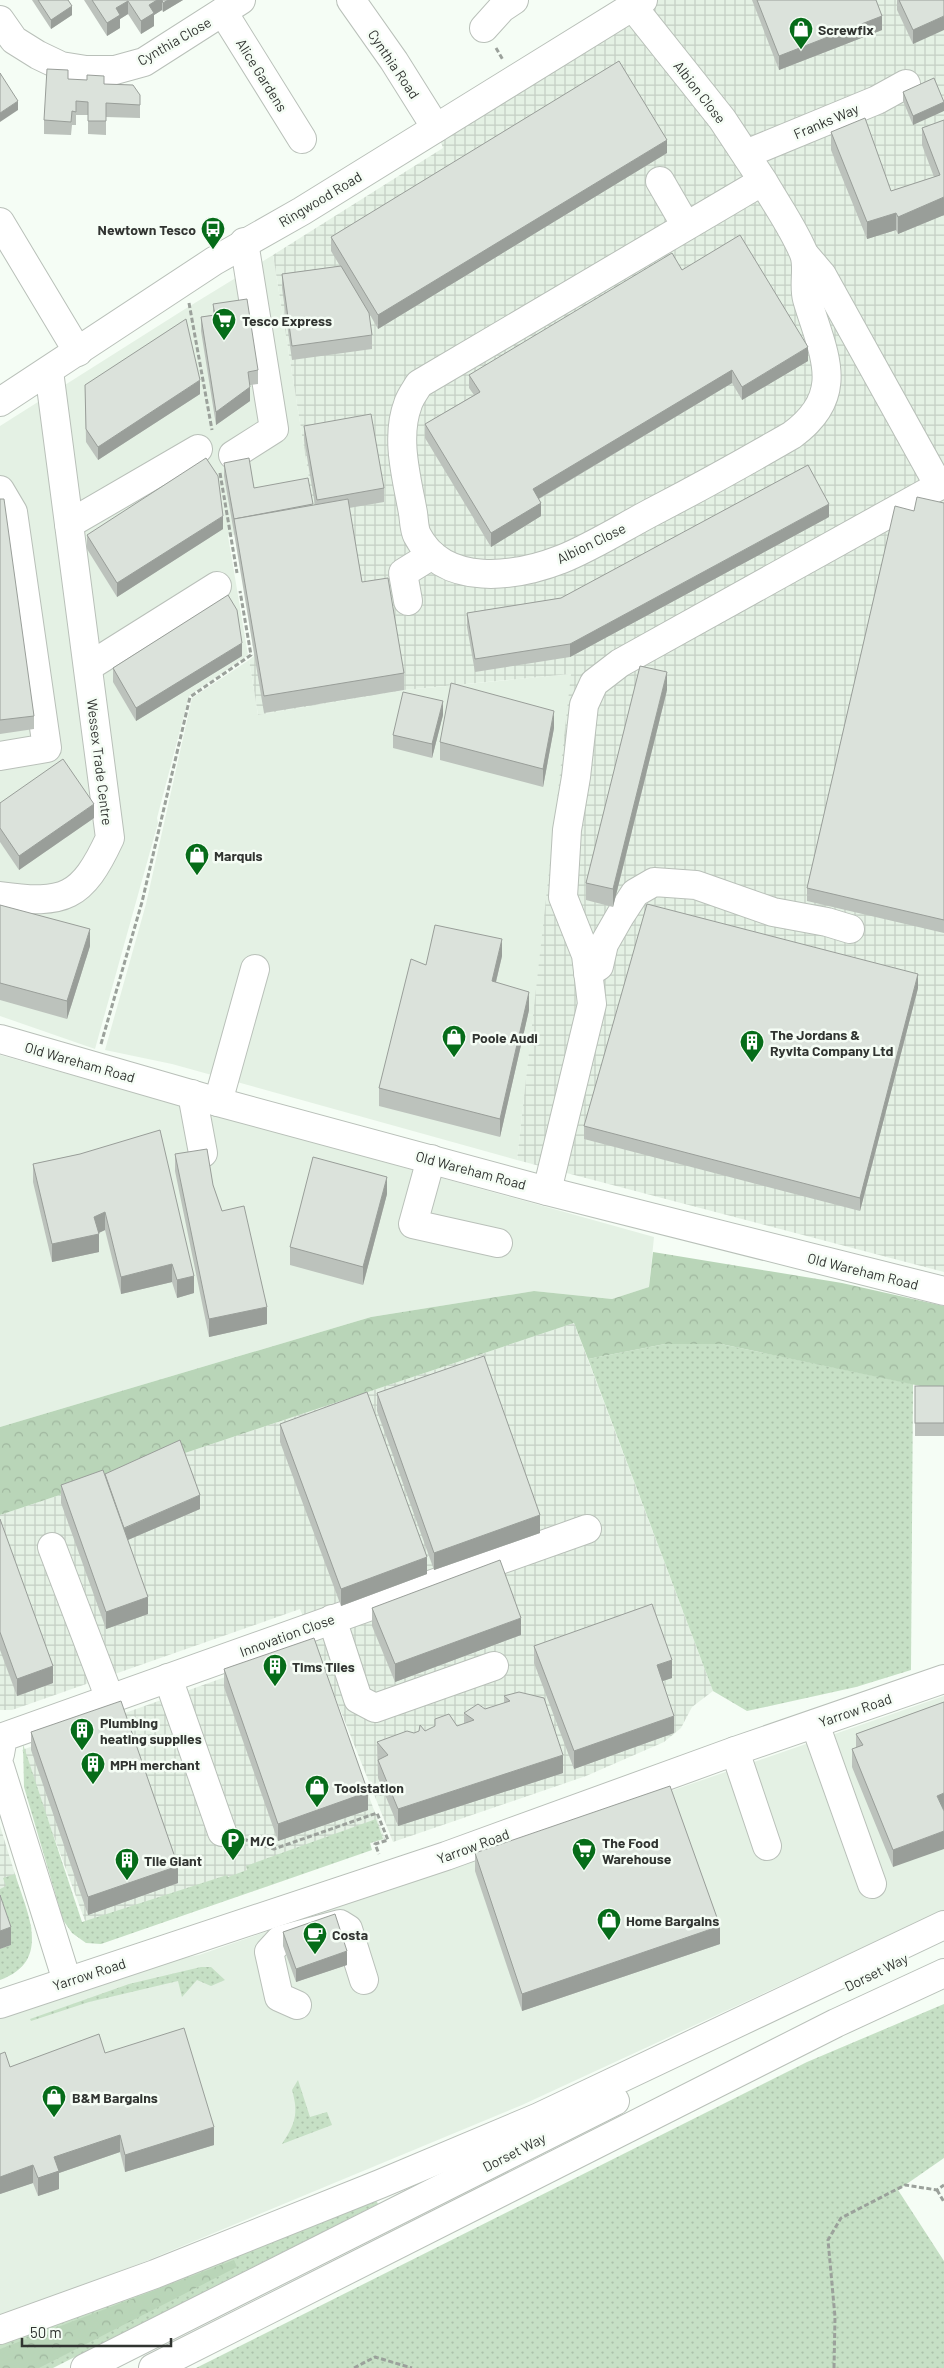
<svg xmlns="http://www.w3.org/2000/svg" width="944" height="2368" font-family="Barlow,sans-serif">
<style>
.built{fill:#e4f1e4}
.industrial{fill:url(#industrial-grid)}
.green{fill:url(#green-dots)}
.forest{fill:url(#forest-crowns)}
.lines{fill:none;stroke-linecap:round;stroke-linejoin:round}
.minor-casing{stroke:#b9c0b9;stroke-width:30}
.major-casing{stroke:#b9c0b9;stroke-width:30}
.highway-casing{stroke:#b9c0b9;stroke-width:30}
.path{stroke:#9ba19b;stroke-width:3;stroke-dasharray:5 2.5;stroke-linecap:butt}
.minor{stroke:#fff;stroke-width:28}
.major{stroke:#fff;stroke-width:28}
.highway{stroke:#fff;stroke-width:28}
.wall{fill:#bcc2bc}
.shaded-wall{fill:#999e99}
.building{fill:#dbe2db;stroke:#999e99}
.labels{text-anchor:middle;dominant-baseline:central;stroke-width:5;stroke-linejoin:round;paint-order:stroke}
.poi-label{font-size:14px;font-weight:bold;fill:#313431;stroke:#f5fdf5;text-anchor:start}
.street-label{font-size:14px;fill:#313431;stroke:#f5fdf5}
</style>
<defs>
<pattern id="industrial-grid" width="8" height="8" patternUnits="userSpaceOnUse" patternTransform="scale(1.25)"><rect width="8" height="8" fill="#e4f1e4"/><path d="M0 4h8M4 0v8" fill="none" stroke="#c4cfc4"/></pattern>
<pattern id="green-dots" width="8" height="8" patternUnits="userSpaceOnUse" patternTransform="scale(1.25)"><rect width="8" height="8" fill="#c6e0c5"/><path d="M2 2h.1M6 6h.1" fill="none" stroke="#abc1aa" stroke-width="1.8" stroke-linecap="round"/></pattern>
<pattern id="forest-crowns" width="20" height="18" patternUnits="userSpaceOnUse" patternTransform="scale(1.25)"><rect width="20" height="18" fill="#b9d5b8"/><path d="M2 6a3 3 0 1 1 6 0M12 15a3 3 0 1 1 6 0" fill="none" stroke="#a0b79f"/></pattern>
</defs>
<rect width="100%" height="100%" fill="#f5fdf5"/>
<g class="built">
<polygon points="273,255 316,522 228,536 248,655 189,696 157,818 158,823 95,1049 0,1016 0,426 185,309"/>
<polygon points="249,660 258,715 404,690 572,674 517,1160 172,1064 105,1050 146,904 192,698"/>
<polygon points="0,1055 654,1237 649,1287 612,1299 534,1291 371,1317 0,1427"/>
<polygon points="944,1696 944,1910 522,2105 139,2264 0,2316 0,2016 151,1964 199,1955"/>
</g>
<g class="industrial">
<polygon points="643,0 944,0 944,1272 517,1160 571,674 404,690 258,715 249,660 254,656 238,539 316,522 273,255 443,148 436,128"/>
<polygon points="574,1323 713,1691 692,1707 681,1728 664,1742 586,1776 393,1842 300,1609 12,1710 0,1710 0,1515"/>
<polygon points="312,1646 385,1839 88,1929 22,1750"/>
<polygon points="0,1826 32,1929 0,1954"/>
</g>
<g class="green">
<polygon points="665,1344 721,1344 913,1384 911,1670 856,1687 747,1711 713,1691 588,1359"/>
<polygon points="23,1744 82,1922 227,1875 228,1877 247,1870 246,1866 376,1819 383,1839 370,1843 372,1850 101,1944 86,1943 72,1933 63,1920 24,1787"/>
<path d="M 15,1874 C 27,1913 53,1961 0,1980 L 0,1949 L 11,1945 L 0,1913 L 0,1889 L 6,1886 L 3,1878 Z"/>
<polygon points="201,1967 211,1967 225,1980 211,1986 197,1980 182,1997 178,1981 89,2002 31,2021 30,2019 129,1984"/>
<polygon points="944,2004 944,2158 898,2190 944,2261 944,2368 196,2368 807,2062"/>
<path d="M 298,2080 L 310,2117 L 327,2112 L 332,2125 L 282,2144 C 295,2124 299,2114 292,2090 Z"/>
<polygon points="375,2198 378,2204 53,2368 0,2368 0,2341"/>
</g>
<g class="forest">
<polygon points="653,1252 842,1283 944,1306 944,1391 721,1344 665,1344 588,1359 574,1323 0,1515 0,1427 371,1317 534,1291 612,1299 649,1287"/>
<polygon points="234,2260 237,2267 39,2368 0,2368 0,2349"/>
</g>
<g class="lines">
<defs>
<g id="minor">
<polyline points="351,0 394,61 436,128"/>
<path d="M 633,7 L 722,119 L 763,181 L 419,384 C 415,391 410,397 408,404 C 395,438 407,479 413,513 C 414,519 414,529 417,535 C 444,588 516,577 562,559 C 594,546 625,526 656,510 C 702,486 747,461 792,435 C 848,394 823,354 807,299 C 803,285 809,267 804,254 C 794,229 776,204 763,181"/>
<polyline points="223,12 302,139"/>
<polyline points="0,20 14,40 38,55 61,66 86,70 115,70 144,62 241,0"/>
<polyline points="484,28 502,8 514,0"/>
<polyline points="746,154 877,100 906,84"/>
<polyline points="660,181 686,226"/>
<polyline points="0,222 78,352"/>
<polyline points="805,255 822,275 939,486"/>
<polyline points="233,455 274,429 244,242"/>
<polyline points="0,490 13,512 47,748 0,756"/>
<polyline points="69,524 198,449"/>
<polyline points="408,601 403,573 432,555"/>
<polyline points="88,667 217,586"/>
<path d="M 0,896 C 65,905 82,898 110,838 L 49,371"/>
<polyline points="588,973 599,966 604,944 620,916 635,893 654,882 696,885 773,912 827,922 850,929"/>
<polyline points="0,1039 218,1102 547,1191 944,1291"/>
<polyline points="192,1094 203,1153"/>
<polyline points="218,1102 255,969"/>
<polyline points="431,1159 413,1224 498,1243"/>
<polyline points="547,1191 592,1004 586,955 563,897 567,830 576,777 584,705 594,683 620,663 944,483"/>
<polyline points="52,1547 110,1699"/>
<polyline points="332,1619 358,1699 375,1708 494,1666"/>
<polyline points="168,1678 222,1832"/>
<polyline points="815,1724 872,1884"/>
<polyline points="735,1751 767,1846"/>
<polyline points="0,1754 3,1737 587,1529"/>
<polyline points="0,1767 67,1981"/>
<polyline points="0,2004 446,1856 735,1751 944,1679"/>
<polyline points="297,2005 279,1997 269,1952 280,1940 340,1924 348,1929 364,1980"/>
</g>
<polyline id="major" points="0,402 214,261 302,211 643,0"/>
<g id="highway">
<polyline points="0,2330 155,2274 380,2184 539,2117 944,1925"/>
<polyline points="85,2368 615,2101"/>
<polyline points="153,2368 836,2023 944,1973"/>
</g>
</defs>
<use href="#minor" class="minor-casing"/>
<use href="#major" class="major-casing"/>
<use href="#highway" class="highway-casing"/>
<g class="path">
<polyline points="496,48 503,60"/>
<polyline points="189,303 212,430"/>
<polyline points="220,473 237,573"/>
<polyline points="101,1044 142,902 190,697 251,655 240,591"/>
<polyline points="243,1839 274,1849 377,1813 388,1840 375,1844 379,1854"/>
<polyline points="937,2190 944,2202"/>
<polyline points="354,2368 375,2357 412,2368"/>
<polyline points="834,2368 835,2317 828,2240 841,2218 905,2185 937,2190 944,2185"/>
</g>
<use href="#minor" class="minor"/>
<use href="#major" class="major"/>
<use href="#highway" class="highway"/>
</g>
<g class="wall">
<polygon points="32,0 68,0 72,15 51,29"/>
<polygon points="84,0 183,0 163,12 162,10 154,15 154,26 141,34 128,14 120,19 120,28 107,36"/>
<polygon points="752,0 876,0 882,30 779,70"/>
<polygon points="897,0 944,0 913,44 897,10"/>
<polygon points="68,79 104,84 140,95 140,118 106,117 106,135 88,134 88,115 76,115 76,125 72,125 71,135 44,134 44,120"/>
<polygon points="903,92 944,101 913,125 903,101"/>
<polygon points="944,120 944,215 898,234 896,230 867,239 831,150 831,132 891,191 934,177 922,145 922,128"/>
<polygon points="667,153 378,329 369,313 372,335 372,349 292,360 282,288 282,274 340,266 331,251 331,237"/>
<polygon points="682,270 808,361 742,400 732,383 539,499 541,516 491,547 425,438 425,424 474,395 469,388 469,375"/>
<polygon points="213,304 258,370 258,384 250,385 250,401 216,425 201,331 201,317 213,315"/>
<polygon points="85,385 200,394 98,460 86,442"/>
<polygon points="304,426 384,488 384,502 349,508 362,582 404,673 404,690 264,713 234,533 224,476 224,463 254,488 313,505 315,505 304,439"/>
<polygon points="0,499 34,716 34,729 0,734"/>
<polygon points="944,503 944,933 807,901 807,888 914,511"/>
<polygon points="829,517 570,657 475,672 467,627 467,613 561,598"/>
<polygon points="223,529 117,597 87,549 87,535"/>
<polygon points="242,656 136,721 113,682 113,668"/>
<polygon points="667,690 613,907 586,900 586,883"/>
<polygon points="443,715 432,758 393,748 393,735"/>
<polygon points="554,728 543,787 440,760 440,742"/>
<polygon points="0,803 94,818 19,870 0,842"/>
<polygon points="0,905 90,946 67,1019 0,1000"/>
<polygon points="502,956 496,982 529,1010 500,1137 379,1106 379,1088 426,965"/>
<polygon points="918,988 860,1211 584,1139 584,1126"/>
<polygon points="80,1154 194,1276 194,1293 177,1298 172,1282 121,1294 105,1230 99,1233 99,1252 52,1262 33,1182 33,1164"/>
<polygon points="175,1154 213,1185 222,1211 267,1324 209,1337 175,1171"/>
<polygon points="387,1194 363,1285 290,1265 290,1247"/>
<rect x="915" y="1386" width="29" height="50"/>
<polygon points="377,1393 540,1533 434,1570 377,1411"/>
<polygon points="280,1424 427,1574 341,1606 280,1442"/>
<polygon points="105,1474 200,1509 128,1540 148,1614 106,1629 61,1503 61,1485"/>
<polygon points="0,1519 53,1683 17,1696 0,1650"/>
<polygon points="372,1608 521,1635 395,1682 372,1626"/>
<polygon points="534,1646 672,1678 662,1681 674,1733 574,1769 534,1663"/>
<polygon points="224,1669 368,1810 278,1841 224,1687"/>
<polygon points="519,1692 563,1773 398,1826 378,1778 377,1742 414,1733 457,1726 464,1724 464,1713 485,1709 504,1703 504,1696"/>
<polygon points="944,1702 893,1867 852,1767 852,1749 856,1748 856,1734"/>
<polygon points="31,1732 178,1883 88,1915 31,1750"/>
<polygon points="475,1853 720,1944 522,2011 475,1871"/>
<polygon points="283,1932 347,1965 296,1982 283,1946"/>
<polygon points="105,2053 214,2145 125,2172 120,2152 59,2173 59,2189 38,2196 33,2183 0,2194 0,2054 10,2067"/>
</g>
<g class="shaded-wall">
<polygon points="157,0 162,0 162,10 154,15 154,26 141,34 141,21 149,5"/>
<polygon points="168,0 183,0 163,12 163,3"/>
<polygon points="128,1 128,14 120,19 120,28 107,36 107,23 116,8"/>
<polygon points="72,6 72,15 51,29 51,20"/>
<polygon points="882,16 882,30 779,70 779,56"/>
<polygon points="944,16 944,30 913,44 913,30"/>
<polygon points="18,101 18,110 0,122 0,113"/>
<polygon points="944,102 944,111 913,125 913,116"/>
<polygon points="667,140 667,153 378,329 378,315"/>
<polygon points="944,197 944,215 898,234 898,217"/>
<polygon points="896,213 896,230 867,239 867,222"/>
<polygon points="808,347 808,361 742,400 742,387"/>
<polygon points="732,370 732,383 533,502 533,489"/>
<polygon points="200,380 200,394 98,460 98,447"/>
<polygon points="250,387 250,401 216,425 216,412"/>
<polygon points="541,503 541,516 491,547 491,533"/>
<polygon points="829,504 829,517 570,657 570,644"/>
<polygon points="223,516 223,529 117,597 117,583"/>
<polygon points="242,643 242,656 136,721 136,708"/>
<polygon points="667,672 667,690 613,907 613,889"/>
<polygon points="443,701 443,715 432,758 432,744"/>
<polygon points="554,711 554,728 543,787 543,769"/>
<polygon points="94,804 94,818 19,870 19,856"/>
<polygon points="90,929 90,946 67,1019 67,1001"/>
<polygon points="502,939 502,956 492,998 492,981"/>
<polygon points="918,974 918,988 860,1211 860,1198"/>
<polygon points="529,992 529,1010 500,1137 500,1119"/>
<polygon points="387,1177 387,1194 363,1285 363,1267"/>
<polygon points="105,1212 105,1230 94,1235 94,1217"/>
<polygon points="99,1234 99,1252 52,1262 52,1244"/>
<polygon points="172,1264 172,1282 121,1294 121,1277"/>
<polygon points="194,1276 194,1293 177,1298 177,1280"/>
<polygon points="267,1307 267,1324 209,1337 209,1319"/>
<polygon points="200,1495 200,1509 123,1542 123,1529"/>
<polygon points="540,1515 540,1533 434,1570 434,1553"/>
<polygon points="427,1557 427,1574 341,1606 341,1589"/>
<polygon points="148,1597 148,1614 106,1629 106,1612"/>
<polygon points="521,1618 521,1635 395,1682 395,1664"/>
<polygon points="672,1660 672,1678 657,1683 657,1665"/>
<polygon points="53,1666 53,1683 17,1696 17,1679"/>
<polygon points="674,1716 674,1733 574,1769 574,1751"/>
<polygon points="563,1755 563,1773 398,1826 398,1809"/>
<polygon points="368,1792 368,1810 278,1841 278,1824"/>
<polygon points="944,1793 944,1811 937,1796"/>
<polygon points="944,1831 944,1849 893,1867 893,1850"/>
<polygon points="178,1866 178,1883 88,1915 88,1897"/>
<polygon points="720,1926 720,1944 522,2011 522,1994"/>
<polygon points="11,1927 11,1945 0,1949 0,1931"/>
<polygon points="347,1951 347,1965 296,1982 296,1969"/>
<polygon points="214,2127 214,2145 125,2172 125,2155"/>
<polygon points="120,2135 120,2152 59,2173 59,2189 38,2196 38,2178 54,2157"/>
<polygon points="33,2165 33,2183 0,2194 0,2177"/>
</g>
<g class="building">
<polygon points="38,0 68,0 72,6 51,20"/>
<polygon points="92,0 157,0 149,5 154,13 141,21 128,1 116,8 120,15 107,23"/>
<polygon points="162,0 168,0 163,3"/>
<polygon points="757,0 876,0 882,16 779,56"/>
<polygon points="899,0 944,0 944,16 913,30"/>
<polygon points="619,61 667,140 378,315 331,237"/>
<polygon points="47,69 68,70 68,79 87,80 87,75 104,76 104,84 133,85 140,95 140,105 106,103 106,121 88,121 88,102 76,101 76,112 72,111 71,122 44,120"/>
<polygon points="0,73 18,101 0,113"/>
<polygon points="934,78 944,102 913,116 903,92"/>
<polygon points="865,118 891,191 940,175 922,128 944,120 944,197 898,217 896,213 867,222 831,132"/>
<polygon points="740,235 808,347 742,387 732,370 533,489 541,503 491,533 425,424 480,392 469,375 672,253 682,270"/>
<polygon points="341,266 369,313 372,335 292,346 282,274"/>
<polygon points="247,299 258,370 248,372 250,387 216,412 201,317 215,315 213,304"/>
<polygon points="186,319 200,380 98,447 86,429 85,385"/>
<polygon points="371,414 384,488 317,500 304,426"/>
<polygon points="206,458 218,476 223,516 117,583 87,535"/>
<polygon points="249,458 254,488 308,478 313,504 234,519 224,463"/>
<polygon points="808,465 829,504 570,644 475,659 467,613 561,598"/>
<polygon points="917,497 944,503 944,920 807,888 895,506 914,511"/>
<polygon points="0,499 4,499 34,716 0,720"/>
<polygon points="348,499 362,582 388,578 404,673 264,696 234,519"/>
<polygon points="228,595 237,610 242,643 136,708 113,668"/>
<polygon points="640,666 667,672 613,889 586,883"/>
<polygon points="451,683 554,711 543,769 440,742"/>
<polygon points="403,692 443,701 432,744 393,735"/>
<polygon points="63,759 94,804 19,856 0,828 0,803"/>
<polygon points="647,904 918,974 860,1198 584,1126"/>
<polygon points="0,905 90,929 67,1001 0,983"/>
<polygon points="435,925 502,939 492,981 529,992 500,1119 379,1088 411,959 426,965"/>
<polygon points="160,1130 194,1276 177,1280 172,1264 121,1277 105,1212 94,1217 99,1234 52,1244 33,1164 80,1154"/>
<polygon points="207,1149 213,1185 222,1211 244,1206 267,1307 209,1319 175,1154"/>
<polygon points="313,1157 387,1177 363,1267 290,1247"/>
<polygon points="484,1356 540,1515 434,1553 377,1393"/>
<rect x="915" y="1386" width="29" height="37"/>
<polygon points="367,1392 427,1557 341,1589 280,1424"/>
<polygon points="180,1440 200,1495 124,1528 105,1474"/>
<polygon points="103,1470 148,1597 106,1612 61,1485"/>
<polygon points="0,1519 53,1666 17,1679 0,1632"/>
<polygon points="500,1560 521,1618 395,1664 372,1608"/>
<polygon points="652,1604 672,1660 657,1665 674,1716 574,1751 534,1646"/>
<polygon points="314,1638 368,1792 278,1824 224,1669"/>
<polygon points="519,1692 544,1698 563,1755 398,1809 378,1760 388,1755 377,1742 407,1731 414,1733 419,1731 420,1725 425,1731 435,1726 435,1719 449,1714 457,1726 474,1720 464,1713 478,1704 485,1709 510,1701 504,1696"/>
<polygon points="121,1701 178,1866 88,1897 31,1732"/>
<polygon points="944,1702 944,1793 937,1796 944,1811 944,1831 893,1850 852,1749 863,1745 856,1734"/>
<polygon points="670,1786 720,1926 522,1994 475,1853"/>
<polygon points="0,1895 11,1927 0,1931"/>
<polygon points="335,1914 347,1951 296,1969 283,1932"/>
<polygon points="184,2028 214,2127 125,2155 120,2135 54,2157 59,2171 38,2178 33,2165 0,2177 0,2054 5,2052 10,2067 99,2034 105,2053"/>
</g>
<defs>
<symbol id="shop-pin" viewBox="-11 -11 22 30"><path d="M0 17L-7.5 6A9.5 9.5 0 1 1 7.5 6Z" fill="#066c19" stroke="#f5fdf5"/><path d="M-5-2.5h2.3a2.7 3.5 0 0 1 5.4 0H5L5.5 6h-11ZM-1.5-2.5h3a1.5 2.3 0 0 0-3 0Z" fill="#fff"/></symbol>
<symbol id="bus-pin" viewBox="-11 -11 22 30"><path d="M0 17L-7.5 6A9.5 9.5 0 1 1 7.5 6Z" fill="#066c19" stroke="#f5fdf5"/><path d="M-5-6H5V4H4V6H2V4H-2V6H-4V4H-5ZM-3.5-4V0h7V-4ZM-3.5 1.2v1.5H-2V1.2ZM2 1.2v1.5H3.5V1.2Z" fill="#fff"/></symbol>
<symbol id="supermarket-pin" viewBox="-11 -11 22 30"><path d="M0 17L-7.5 6A9.5 9.5 0 1 1 7.5 6Z" fill="#066c19" stroke="#f5fdf5"/><path d="M-6-5.5h2.5l.6 2H6L4.5 2H-2.5L-4.4-4H-6ZM-1.5 3.2a1.3 1.3 0 1 0 .1 0ZM3 3.2a1.3 1.3 0 1 0 .1 0Z" fill="#fff"/></symbol>
<symbol id="building-pin" viewBox="-11 -11 22 30"><path d="M0 17L-7.5 6A9.5 9.5 0 1 1 7.5 6Z" fill="#066c19" stroke="#f5fdf5"/><path d="M-4-6H4V6H1V3H-1V6H-4ZM-2.5-4.3h1.7v1.8h-1.7ZM.8-4.3h1.7v1.8H.8ZM-2.5-1h1.7V.8h-1.7ZM.8-1h1.7V.8H.8Z" fill="#fff"/></symbol>
<symbol id="parking-pin" viewBox="-11 -11 22 30"><path d="M0 17L-7.5 6A9.5 9.5 0 1 1 7.5 6Z" fill="#066c19" stroke="#f5fdf5"/><path d="M-3.5-5.5H1a3.5 3.5 0 0 1 0 7H-1V5.5H-3.5ZM-1-3.4V-.6H.8a1.4 1.4 0 0 0 0-2.8Z" fill="#fff"/></symbol>
<symbol id="cafe-pin" viewBox="-11 -11 22 30"><path d="M0 17L-7.5 6A9.5 9.5 0 1 1 7.5 6Z" fill="#066c19" stroke="#f5fdf5"/><path d="M-5.5-4.5H6V0H3Q3 3.5 0 3.5H-2.5Q-5.5 3.5-5.5 0ZM3-3.2v2h1.7v-2ZM-6 4.5H4V6H-6Z" fill="#fff"/></symbol>
</defs>
<g fill-rule="evenodd">
<use href="#shop-pin" x="787" y="15" width="28" height="38"/>
<use href="#bus-pin" x="199" y="215" width="28" height="38"/>
<use href="#supermarket-pin" x="210" y="306" width="28" height="38"/>
<use href="#shop-pin" x="183" y="841" width="28" height="38"/>
<use href="#shop-pin" x="440" y="1023" width="28" height="38"/>
<use href="#building-pin" x="738" y="1028" width="28" height="38"/>
<use href="#building-pin" x="261" y="1652" width="28" height="38"/>
<use href="#building-pin" x="68" y="1716" width="28" height="38"/>
<use href="#building-pin" x="79" y="1750" width="28" height="38"/>
<use href="#shop-pin" x="303" y="1773" width="28" height="38"/>
<use href="#parking-pin" x="219" y="1826" width="28" height="38"/>
<use href="#supermarket-pin" x="570" y="1836" width="28" height="38"/>
<use href="#building-pin" x="113" y="1846" width="28" height="38"/>
<use href="#shop-pin" x="595" y="1906" width="28" height="38"/>
<use href="#cafe-pin" x="301" y="1920" width="28" height="38"/>
<use href="#shop-pin" x="40" y="2083" width="28" height="38"/>
</g>
<g class="labels">
<g class="poi-label">
<text x="818" y="29">Screwfix</text>
<text x="196" y="229" text-anchor="end">Newtown Tesco</text>
<text x="242" y="320">Tesco Express</text>
<text x="214" y="855">Marquis</text>
<text x="770" y="1034">The Jordans &amp;<tspan x="770" dy="16">Ryvita Company Ltd</tspan></text>
<text x="472" y="1037">Poole Audi</text>
<text x="292" y="1666">Tims Tiles</text>
<text x="100" y="1722">Plumbing<tspan x="100" dy="16">heating supplies</tspan></text>
<text x="110" y="1764">MPH merchant</text>
<text x="334" y="1787">Toolstation</text>
<text x="250" y="1840">M/C</text>
<text x="602" y="1842">The Food<tspan x="602" dy="16">Warehouse</tspan></text>
<text x="144" y="1860">Tile Giant</text>
<text x="626" y="1920">Home Bargains</text>
<text x="332" y="1934">Costa</text>
<text x="72" y="2097">B&amp;M Bargains</text>
</g>
<g class="street-label">
<text transform="translate(174 41) rotate(-30)">Cynthia Close</text>
<text transform="translate(394 64) rotate(56)">Cynthia Road</text>
<text transform="translate(262 75) rotate(58)">Alice Gardens</text>
<text transform="translate(700 92) rotate(52)">Albion Close</text>
<text transform="translate(826 121) rotate(-23)">Franks Way</text>
<text transform="translate(320 199) rotate(-31)">Ringwood Road</text>
<text transform="translate(591 543) rotate(-26)">Albion Close</text>
<text transform="translate(100 762) rotate(83)">Wessex Trade Centre</text>
<text transform="translate(80 1062) rotate(16)">Old Wareham Road</text>
<text transform="translate(471 1170) rotate(15)">Old Wareham Road</text>
<text transform="translate(863 1271) rotate(14)">Old Wareham Road</text>
<text transform="translate(287 1635) rotate(-20)">Innovation Close</text>
<text transform="translate(855 1710) rotate(-19)">Yarrow Road</text>
<text transform="translate(473 1846) rotate(-20)">Yarrow Road</text>
<text transform="translate(876 1972) rotate(-26)">Dorset Way</text>
<text transform="translate(89 1974) rotate(-18)">Yarrow Road</text>
<text transform="translate(514 2152) rotate(-27)">Dorset Way</text>
</g>
</g>
<path d="M22 2338v8h149v-8" fill="none" stroke="#313431" stroke-width="2.5"/>
<text x="30" y="2338" font-size="15" fill="#313431" stroke="#f5fdf5" stroke-width="4" paint-order="stroke">50 m</text>
</svg>
